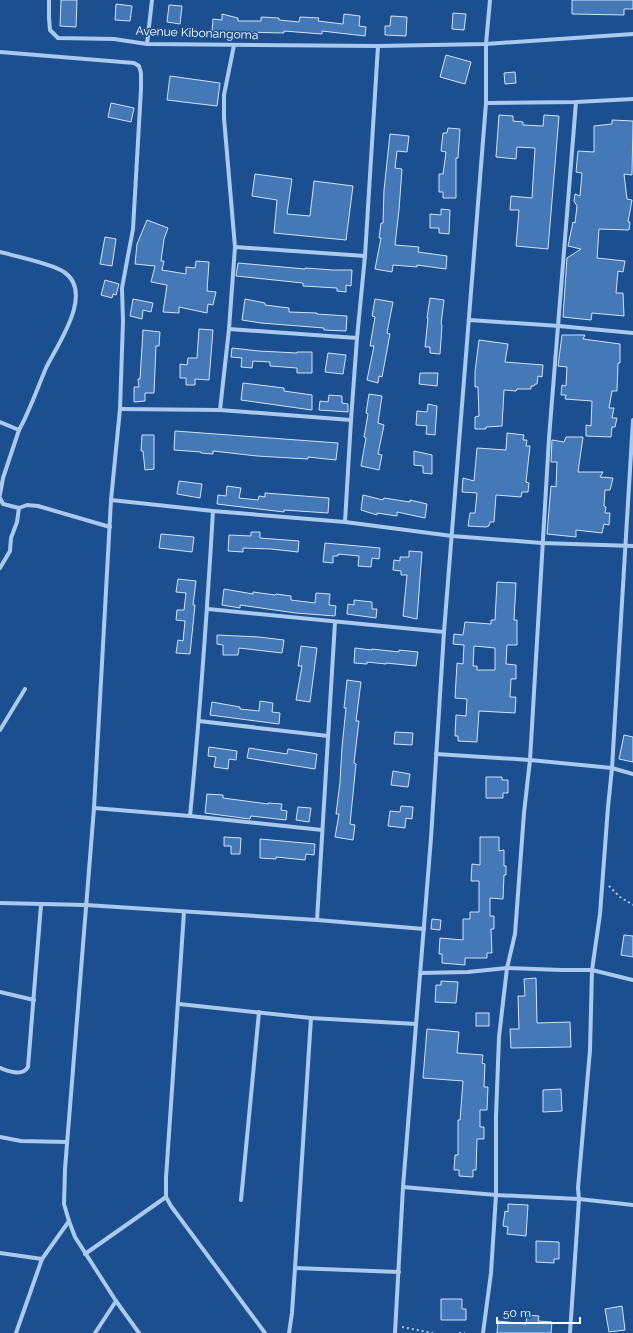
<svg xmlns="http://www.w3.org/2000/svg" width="633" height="1333" font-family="Raleway,sans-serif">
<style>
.building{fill:#4478b7;stroke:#cfe3fa;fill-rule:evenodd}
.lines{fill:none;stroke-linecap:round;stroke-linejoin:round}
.path{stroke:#a9c9ee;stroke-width:2;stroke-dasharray:2 3;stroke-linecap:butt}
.street{stroke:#a9c9ee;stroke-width:4}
.labels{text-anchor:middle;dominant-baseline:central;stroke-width:3;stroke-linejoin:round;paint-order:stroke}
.street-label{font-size:12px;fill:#fff;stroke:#1b4f8f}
</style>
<rect width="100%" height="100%" fill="#1b4f8f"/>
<g class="building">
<polygon points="61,0 77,0 76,27 60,26"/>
<polygon points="572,0 633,0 633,9 624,9 624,15 572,14"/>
<polygon points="116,4 132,6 130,21 115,20"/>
<polygon points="169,5 182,6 180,24 167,22"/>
<polygon points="453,13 466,14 464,30 452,29"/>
<polygon points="222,14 238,18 238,21 261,21 261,17 279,18 279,20 299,22 300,17 319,18 318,21 343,24 344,14 360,16 359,26 366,27 365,36 322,31 322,34 284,31 284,33 241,32 241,35 212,31 213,19 222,20"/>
<polygon points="391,16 407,17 406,36 385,35 385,26 390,26"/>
<polygon points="446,55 471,62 465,84 440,77"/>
<polygon points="515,72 516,83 505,84 504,73"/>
<polygon points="170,76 220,83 217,106 167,100"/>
<polygon points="111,103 134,108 131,122 108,117"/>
<polygon points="499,115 513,116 513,121 523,122 523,125 543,126 544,115 559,116 548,249 516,246 519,210 510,210 511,196 532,198 535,148 517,147 516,159 496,157"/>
<polygon points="612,120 633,121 632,175 624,174 627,199 632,200 628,222 630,222 629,230 599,229 597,258 625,261 623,272 618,271 616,293 623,293 624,316 592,313 591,320 563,317 567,258 581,249 568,246 573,222 575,223 577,206 574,201 575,194 580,196 582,173 576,172 578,151 594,152 594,126 612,124"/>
<polygon points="448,128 460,129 458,158 456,158 456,198 443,198 443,192 439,192 439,174 443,174 446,152 441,151 443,133 447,133"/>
<polygon points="390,134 409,136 407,152 397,151 395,168 402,169 399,210 395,245 419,247 418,252 447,256 446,269 417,265 417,267 393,265 392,272 375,269 381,238 379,238 381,223 383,223 384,190"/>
<polygon points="255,174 292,179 287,214 310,216 314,181 353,186 346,240 274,233 277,200 252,196"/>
<polygon points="441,209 450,210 449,234 439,233 439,228 430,228 430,214 441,215"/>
<polygon points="147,220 168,228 164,239 161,261 164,261 162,270 186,274 186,267 195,268 196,261 209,262 207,291 216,292 213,305 208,304 207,313 179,307 179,313 163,312 167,285 151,282 155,266 135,264 137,244"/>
<polygon points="105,237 116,239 112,266 100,264"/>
<polygon points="238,263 305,269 305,268 333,270 352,270 351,286 346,285 346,292 337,291 337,288 303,286 303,283 236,276"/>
<polygon points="105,280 119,284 116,295 113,294 112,298 101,295"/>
<polygon points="430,298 444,300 441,324 442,325 440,354 430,353 430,347 425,347 428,318 427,318"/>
<polygon points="133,299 153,303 151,312 143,310 142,319 130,316"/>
<polygon points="245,299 265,303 265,305 289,308 289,312 317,313 317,314 347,316 346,331 324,330 324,328 261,323 242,320"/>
<polygon points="375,299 393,302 387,333 390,334 382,377 379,376 378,383 367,380 374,346 370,346 375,317 372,316"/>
<polygon points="199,329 213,330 209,380 195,379 195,385 186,385 186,378 180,378 180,364 187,365 188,358 197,358"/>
<polygon points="143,330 160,332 159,346 156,346 154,393 145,393 145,401 134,402 134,387 139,387 138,379 140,379"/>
<polygon points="562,335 585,335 583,339 620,344 620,363 618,363 617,391 612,391 609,408 614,408 612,418 617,418 615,427 612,427 611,437 586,436 586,425 591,426 592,401 565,399 566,395 561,395 562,385 566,386 567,367 558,366"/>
<polygon points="479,340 508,344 505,362 543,365 542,377 538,376 537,384 535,384 534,386 531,386 531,389 517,389 516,391 504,390 502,426 486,427 486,429 475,429 475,417 479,416 478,387 475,387 475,372"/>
<polygon points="232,348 259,351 297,353 297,352 312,352 312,373 297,373 297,368 270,366 270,362 253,361 252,368 241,367 242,358 231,357"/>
<polygon points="328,353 346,355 343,374 325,372"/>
<polygon points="420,373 438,373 437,386 419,384"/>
<polygon points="243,383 284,388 284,391 312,395 312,410 241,400"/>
<polygon points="369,394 382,396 378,423 384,425 378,454 382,455 379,470 361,466 366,438 364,437 368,414 366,413"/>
<polygon points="329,395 342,396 342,403 348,404 348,412 319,410 320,401 328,402"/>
<polygon points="428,404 437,406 435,435 426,434 427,426 416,425 417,411 427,412"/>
<polygon points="175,431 338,443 336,460 308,457 308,459 257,456 213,451 213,454 201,453 201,452 174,450"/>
<polygon points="507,433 524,435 523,440 527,440 526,446 530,446 526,482 529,483 528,492 522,492 521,497 496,495 494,522 490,522 489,526 486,527 468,526 470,513 475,513 477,493 462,492 463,478 474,481 477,448 506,450"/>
<polygon points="142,435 154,435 154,469 145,470 143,451 141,451"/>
<polygon points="566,437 583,437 578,472 603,472 600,477 613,478 610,490 605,490 604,506 606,507 605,513 610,513 609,525 604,524 602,533 576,530 576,537 547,534 551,486 556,487 557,462 551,462 552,440 564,442"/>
<polygon points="414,451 432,455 432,474 423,473 423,466 414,465"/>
<polygon points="179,481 202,484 200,498 177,494"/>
<polygon points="227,486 241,488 239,498 258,500 259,496 265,497 265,493 329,498 328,513 284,510 284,512 217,504 218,495 226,496"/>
<polygon points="363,495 383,500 384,498 410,502 410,500 427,504 425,518 397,512 397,516 377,513 377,515 361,510"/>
<polygon points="251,532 260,532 260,538 299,541 298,552 271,549 243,548 243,552 228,551 229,535 251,536"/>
<polygon points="161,534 194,537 192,552 159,548"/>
<polygon points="325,543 380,548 379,559 372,558 371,567 358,566 359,556 338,554 338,556 333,556 333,563 323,562"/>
<polygon points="409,551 422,552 417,619 403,616 407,575 401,575 401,571 393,570 394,560 400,561 400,557 409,557"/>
<polygon points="178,579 196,581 193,605 195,605 190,654 176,653 178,640 183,641 185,621 176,620 177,610 184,610 186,593 176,592"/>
<path d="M 497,582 L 516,583 L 514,620 L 517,620 L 517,645 L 507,645 L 506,664 L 516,665 L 516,679 L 511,679 L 510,697 L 516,697 L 515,713 L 479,711 L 477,742 L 458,741 L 458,736 L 455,736 L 456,715 L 466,716 L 467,699 L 455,698 L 457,663 L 463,664 L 464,645 L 453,644 L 454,634 L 463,635 L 465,622 L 491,624 L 491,620 L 495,620 ZM 474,646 L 495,648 L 495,670 L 477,670 L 477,666 L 473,666 Z"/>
<polygon points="224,589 253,594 253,592 275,595 276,594 291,596 291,600 315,603 316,593 330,594 329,605 336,606 335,616 296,613 240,605 240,608 222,605"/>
<polygon points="354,600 372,602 372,609 377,609 376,618 347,614 348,604 354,605"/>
<polygon points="217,635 259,637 284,640 282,653 239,648 238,655 223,655 223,645 217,644"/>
<polygon points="301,646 317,648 310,702 296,700 302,666 298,666"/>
<polygon points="355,648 372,650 372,649 399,652 399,650 418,652 416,666 386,663 386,664 367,662 367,664 354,663"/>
<polygon points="347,680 361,682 356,721 359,721 354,763 356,764 350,824 355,825 353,840 335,837 339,814 336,814 340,782 342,747 346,708 344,708"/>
<polygon points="260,701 273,703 272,712 280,713 279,724 210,715 212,702 240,707 240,709 259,711"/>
<polygon points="395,732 413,733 412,745 394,744"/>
<polygon points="624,735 633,737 633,762 619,759"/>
<polygon points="209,747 237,751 236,760 229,759 228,769 214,767 216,757 208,756"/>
<polygon points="249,748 287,754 288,749 317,754 315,769 247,758"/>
<polygon points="393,771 410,774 408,787 391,785"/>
<polygon points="486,777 502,777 502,780 508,780 508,793 503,793 503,798 486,798"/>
<polygon points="207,794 223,795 223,798 268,804 268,803 282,804 281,810 287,811 286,820 251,816 250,819 205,813"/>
<polygon points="401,806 413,807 412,819 406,818 405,828 388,826 390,811 400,812"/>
<polygon points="298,807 311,808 309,822 296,820"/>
<polygon points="224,837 241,838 240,854 231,854 231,846 224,846"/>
<polygon points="480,837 499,837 499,851 504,850 504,866 506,866 506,875 504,875 503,899 490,898 490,916 494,916 494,929 491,929 492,953 487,953 487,958 465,958 465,965 442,963 442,954 439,954 440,938 463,940 463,919 470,919 470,912 479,912 479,881 471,881 472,864 480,865"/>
<polygon points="260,839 315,844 314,855 306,854 305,860 276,857 276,859 260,858"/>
<polygon points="432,919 441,920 440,930 431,929"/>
<polygon points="624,935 633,936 633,957 621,955"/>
<polygon points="536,978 537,1023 570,1022 571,1047 511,1048 510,1029 519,1029 518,996 525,996 524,979"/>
<polygon points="441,981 458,982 456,1003 435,1002 436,985 441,985"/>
<rect x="476" y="1013" width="13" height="13"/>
<polygon points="427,1029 459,1032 457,1053 483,1055 482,1063 485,1064 484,1087 488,1087 487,1110 480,1110 480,1127 484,1127 484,1139 477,1139 476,1170 473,1170 473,1177 459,1176 459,1170 454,1170 455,1155 458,1155 458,1120 460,1120 463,1081 423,1078"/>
<polygon points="561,1089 562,1111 543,1112 543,1090"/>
<polygon points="508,1204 528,1205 526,1236 507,1234 508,1227 503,1226 505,1211 508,1212"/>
<polygon points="536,1241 559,1242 559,1259 554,1259 554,1263 536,1262"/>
<polygon points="441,1299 462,1299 462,1309 466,1309 466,1320 441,1320"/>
<polygon points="622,1306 625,1330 609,1332 605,1309"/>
<polygon points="527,1315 539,1316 538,1321 552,1322 551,1333 497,1333 498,1321 526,1324"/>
</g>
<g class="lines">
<g class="path">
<polyline points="609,886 620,897 633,905"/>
<polyline points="402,1327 433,1333"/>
<polyline points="459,1333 465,1333"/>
</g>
<g class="street">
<polyline points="49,0 49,18 50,30 58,38 114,39 147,44 378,46 486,44 633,34"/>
<polyline points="147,44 152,0"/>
<polyline points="234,45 224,95 224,118 235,247"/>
<polyline points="0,52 134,63 139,66 141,73 141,89 133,229 122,288 123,321 120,409 111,500"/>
<polyline points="486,103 576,102 633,99"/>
<path d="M 0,252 C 15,256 53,264 64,272 C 95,293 57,345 46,368 C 37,389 30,410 19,430 L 0,422"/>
<polyline points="469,320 559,326 633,333"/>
<polyline points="229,329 357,338"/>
<polyline points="120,409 220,410 351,420"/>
<polyline points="220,410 229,329 235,247 365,256"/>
<polyline points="0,495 3,478 19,430"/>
<polyline points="0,498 3,504 19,508 27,505 38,506 110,527"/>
<polyline points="345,522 351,420 357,338 365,256 378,46"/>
<polyline points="0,568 10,551 11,538 17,522 19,508"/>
<polyline points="208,609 444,632"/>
<polyline points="199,721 328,736"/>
<polyline points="0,730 25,689"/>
<polyline points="436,754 530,760 612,768 633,774"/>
<polyline points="94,808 190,816 322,830"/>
<path d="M 190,816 C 200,714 207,613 213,511"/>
<polyline points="0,903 86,905 317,920 424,929"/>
<polyline points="317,920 335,622"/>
<polyline points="421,973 468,972 507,968 561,970 592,970 633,980"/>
<polyline points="0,992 34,1000"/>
<polyline points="179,1004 311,1018 416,1024"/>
<path d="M 0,1068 C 9,1071 22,1077 28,1067 L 41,905"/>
<polyline points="0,1137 21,1141 67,1142"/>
<polyline points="403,1187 496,1195 579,1199 633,1205"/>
<polyline points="166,1197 171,1206 265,1333"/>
<polyline points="241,1200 259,1012"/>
<polyline points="0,1253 42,1259"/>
<polyline points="85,1254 166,1197 166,1178 184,912"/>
<polyline points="295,1268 399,1272"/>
<polyline points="16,1333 42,1259 69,1221"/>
<polyline points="95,1333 116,1301"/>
<polyline points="139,1333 116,1301 75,1237 69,1221 64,1204 65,1169 94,808 111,500 213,511 345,522 452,536 542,543 633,546"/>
<polyline points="289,1333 292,1313 295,1268 311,1018"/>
<polyline points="395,1333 403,1187 431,838 444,632 486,103 486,44 490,0"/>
<polyline points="483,1333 491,1273 496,1195 496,1116 499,1037 507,968 515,934 524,813 530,760 549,438 576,102"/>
<polyline points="570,1333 579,1199 578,1188 590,1050 592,970 600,914 608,807 612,768 633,420"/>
</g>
</g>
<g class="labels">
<g class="street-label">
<text transform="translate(197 33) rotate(2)">Avenue Kibonangoma</text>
</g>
</g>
<path d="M497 1317v6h83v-6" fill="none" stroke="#ffffff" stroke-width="2"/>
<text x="503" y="1317" font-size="12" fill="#ffffff" stroke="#1b4f8f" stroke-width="3" paint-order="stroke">50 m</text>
</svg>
